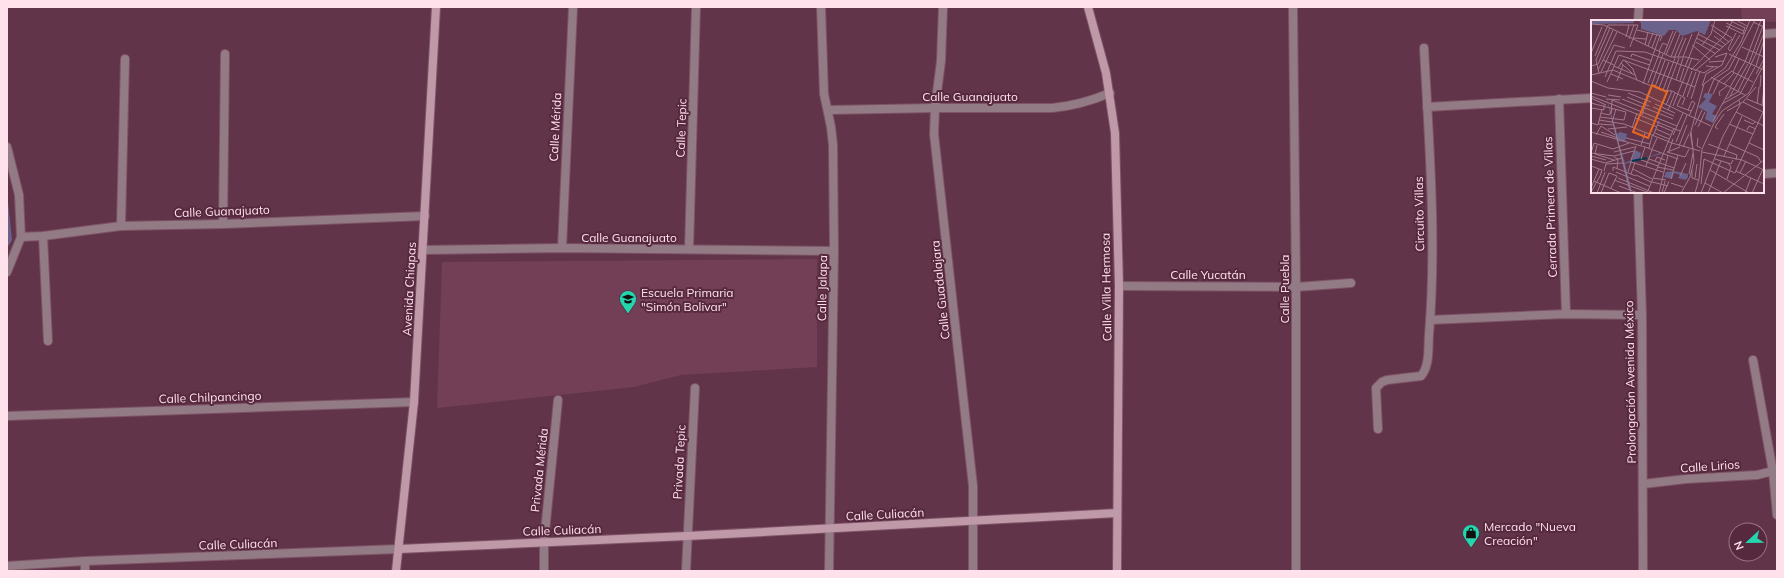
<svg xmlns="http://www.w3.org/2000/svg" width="1784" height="578" font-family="Mulish,sans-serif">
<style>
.built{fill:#733f56}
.green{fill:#6a628b}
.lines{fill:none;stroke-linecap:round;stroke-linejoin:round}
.street-casing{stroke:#7e5366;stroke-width:10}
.secondary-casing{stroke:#7e5366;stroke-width:10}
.street{stroke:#937b85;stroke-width:8}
.secondary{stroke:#bf99a8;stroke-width:8}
.labels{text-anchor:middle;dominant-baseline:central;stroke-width:4;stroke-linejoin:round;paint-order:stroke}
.street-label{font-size:12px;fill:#ffe1ec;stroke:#57293e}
.poi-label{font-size:12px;fill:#ffe1ec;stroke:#57293e;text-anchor:start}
.inset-river{fill:none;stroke:#03364c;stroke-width:2}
.inset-road{fill:none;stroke:#a1798a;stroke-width:1}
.view{fill:#ea6722;fill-opacity:0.15;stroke:#ea6722;stroke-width:2}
.inset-edge{fill:none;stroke:#ffe1ec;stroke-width:2}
</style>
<rect width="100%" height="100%" fill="#623449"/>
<g class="built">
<polygon points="1741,7 1777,7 1777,22 1742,21"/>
<polygon points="817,259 817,367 681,375 634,387 437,408 442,262"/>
</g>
<polygon class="green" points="7,192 12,240 7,248"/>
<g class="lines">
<defs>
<g id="street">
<polyline points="821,7 824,94 831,127 833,145 834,251 829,571"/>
<polyline points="943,7 941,61 935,108 934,134 973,486 973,571"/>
<polyline points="1293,7 1296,287 1296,571"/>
<polyline points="1638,21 1639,7"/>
<polyline points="1763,34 1777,33"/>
<polyline points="1559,99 1566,314"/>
<polyline points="1427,107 1592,98"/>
<path d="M 828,110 L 935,108 L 1052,108 C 1073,106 1091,101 1110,93"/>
<polyline points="7,147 19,195 21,237 7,272"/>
<polyline points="1763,174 1777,173"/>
<polyline points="1638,192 1642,315 1643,571"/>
<polyline points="223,224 225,54"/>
<polyline points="121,226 125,59"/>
<polyline points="43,236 48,341"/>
<polyline points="21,237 43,236 121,226 223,224 425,216"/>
<polyline points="562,248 573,7"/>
<polyline points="689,249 696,7"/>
<polyline points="423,250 562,248 834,251"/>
<polyline points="1119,286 1296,287 1351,283"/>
<polyline points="1430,320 1566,314 1642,315"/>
<polyline points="1753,360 1773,472 1777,515"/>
<polyline points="7,416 414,402"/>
<path d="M 1378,429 L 1376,388 L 1382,382 L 1387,380 L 1421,376 C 1430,366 1428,347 1429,335 C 1437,239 1429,143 1424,48"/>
<polyline points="1643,484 1686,479 1757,475 1777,470"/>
<polyline points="7,566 85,561 399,549"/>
<polyline points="85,571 85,561"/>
<polyline points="544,571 544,542 558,400"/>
<polyline points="686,571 695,388"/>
</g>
<g id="secondary">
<polyline points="1088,7 1106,73 1115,133 1119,286 1117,571"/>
<polyline points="399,549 687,536 1117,513"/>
<polyline points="396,571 414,402 436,7"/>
</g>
</defs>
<use href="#street" class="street-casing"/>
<use href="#secondary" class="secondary-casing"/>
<use href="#street" class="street"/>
<use href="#secondary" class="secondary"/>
</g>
<defs>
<symbol id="school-pin" viewBox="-11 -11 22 30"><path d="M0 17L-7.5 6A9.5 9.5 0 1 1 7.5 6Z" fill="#25d5ae" stroke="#57293e"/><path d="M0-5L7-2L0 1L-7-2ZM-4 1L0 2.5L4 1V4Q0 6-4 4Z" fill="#111"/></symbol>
<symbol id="shop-pin" viewBox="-11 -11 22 30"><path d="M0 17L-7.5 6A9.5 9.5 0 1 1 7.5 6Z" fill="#25d5ae" stroke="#57293e"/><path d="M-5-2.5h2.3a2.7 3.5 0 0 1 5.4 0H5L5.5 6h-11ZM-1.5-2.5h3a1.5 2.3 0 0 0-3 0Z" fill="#111"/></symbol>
</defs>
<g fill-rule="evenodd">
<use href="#school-pin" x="618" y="289" width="20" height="27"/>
<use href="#shop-pin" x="1461" y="523" width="20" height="27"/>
</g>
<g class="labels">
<g class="street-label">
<text x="970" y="96">Calle Guanajuato</text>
<text transform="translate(555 127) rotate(-87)">Calle Mérida</text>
<text transform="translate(681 128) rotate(-88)">Calle Tepic</text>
<text transform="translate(1550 207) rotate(-92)">Cerrada Primera de Villas</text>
<text transform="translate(222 211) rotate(-2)">Calle Guanajuato</text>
<text transform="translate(1419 214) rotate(-91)">Circuito Villas</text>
<text x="629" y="237">Calle Guanajuato</text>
<text x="1208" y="274">Calle Yucatán</text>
<text transform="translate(1106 287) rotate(-91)">Calle Villa Hermosa</text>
<text transform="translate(822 288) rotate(-89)">Calle Jalapa</text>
<text transform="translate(409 289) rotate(-87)">Avenida Chiapas</text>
<text transform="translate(1284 289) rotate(-90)">Calle Puebla</text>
<text transform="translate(940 290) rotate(-96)">Calle Guadalajara</text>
<text transform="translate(1630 382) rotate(-91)">Prolongación Avenida México</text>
<text transform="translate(210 397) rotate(-2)">Calle Chilpancingo</text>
<text transform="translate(679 462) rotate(-87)">Privada Tepic</text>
<text transform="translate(1710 466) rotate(-4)">Calle Lirios</text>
<text transform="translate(539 470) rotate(-84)">Privada Mérida</text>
<text transform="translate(885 514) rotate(-3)">Calle Culiacán</text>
<text transform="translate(562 530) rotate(-2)">Calle Culiacán</text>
<text transform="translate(238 544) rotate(-2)">Calle Culiacán</text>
</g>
<g class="poi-label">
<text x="641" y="292">Escuela Primaria<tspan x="641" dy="14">"Simón Bolivar"</tspan></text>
<text x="1484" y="526">Mercado "Nueva<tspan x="1484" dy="14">Creación"</tspan></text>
</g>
</g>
<g transform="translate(1591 20)">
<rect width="173" height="173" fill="#623449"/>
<path d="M 0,0 L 43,0 L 43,3 L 0,4 ZM 47,0 L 120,0 L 114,15 L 106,11 L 91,16 L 85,10 L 78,10 L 73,16 L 50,9 L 50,3 ZM 14,72 L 26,114 L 29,112 L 36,114 L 34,122 L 27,121 L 34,143 L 40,140 L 44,130 L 50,133 L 48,140 L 69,133 L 70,134 L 34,144 L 41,173 L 37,167 ZM 114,73 L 122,74 L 118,82 L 126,86 L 121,94 L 126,96 L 122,103 L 114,99 L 116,92 L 107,87 L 115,79 L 112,77 ZM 83,151 L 97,154 L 97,157 L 95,160 L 87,158 L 89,155 L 83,153 L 81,159 L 73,157 L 75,152 Z" fill="#6a628b"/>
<path class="inset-river" d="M 41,141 L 56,138"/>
<path class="inset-road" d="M 138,0 L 154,8M 145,0 L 156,6M 162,2 L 173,7M 135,3 L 153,11M 0,4 L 13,5 L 80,37 L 95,37 L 108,40M 120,5 L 141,18M 135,6 L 152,14 L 154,7M 46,10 L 71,16 L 69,21M 122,10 L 138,22M 107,14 L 132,27M 123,16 L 135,25M 35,17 L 38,5M 43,18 L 55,19M 105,18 L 129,30M 38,19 L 43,5M 105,22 L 125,34M 54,25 L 57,12M 101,25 L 119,40M 111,25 L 120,14 L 124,0M 57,26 L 62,13M 151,27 L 173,37M 61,28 L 66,14M 68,31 L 72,23 L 76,25M 139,31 L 137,29 L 145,13M 139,31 L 149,15M 0,33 L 11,7M 165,33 L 173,13M 73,34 L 82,11M 138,34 L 173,50M 75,35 L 85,11M 4,36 L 17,5 L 47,5 L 39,27M 40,37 L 41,34 L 61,41M 80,37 L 89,14M 87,37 L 95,18M 92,37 L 101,14M 124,37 L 136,33M 83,38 L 92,17M 12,40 L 23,45M 34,41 L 42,49 L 46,60M 118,42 L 133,41M 30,43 L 41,53M 158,43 L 173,3M 0,46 L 7,44 L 22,10M 23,46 L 44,55M 115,46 L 127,47M 165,46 L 173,20M 94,47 L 108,12M 27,48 L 32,40 L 104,67M 7,50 L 26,12M 100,50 L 134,15 L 142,0M 104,51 L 141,19M 140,51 L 162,62M 10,52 L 23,25 L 34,28M 142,52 L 148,39M 8,53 L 5,40 L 19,8M 20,54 L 32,59M 165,54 L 173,39M 0,55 L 22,50 L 70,70 L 81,71 L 94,78 L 91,85M 14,57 L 25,31 L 54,32 L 113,53 L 122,47M 120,57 L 154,75M 85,60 L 92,38M 0,61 L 17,68 L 49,72 L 120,106M 26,61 L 32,45M 89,61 L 93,48M 16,62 L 28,35 L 59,45M 57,63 L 69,32M 52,64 L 69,15M 61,64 L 72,34M 133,64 L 143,53M 111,66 L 115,54 L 131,45 L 136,33M 64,67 L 74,40M 139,67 L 154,42 L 170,0M 169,67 L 170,55M 68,68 L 78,42M 72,70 L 84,38M 76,70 L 88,38M 147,71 L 165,34M 150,72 L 164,47M 0,73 L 15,77M 37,73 L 60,82M 117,74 L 123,59 L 138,49 L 164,0M 122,74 L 128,61 L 141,51M 17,75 L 30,77M 0,76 L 89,111M 92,76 L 101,51M 129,76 L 128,72 L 136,66M 139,76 L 157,44M 36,77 L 58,86M 90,77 L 86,86 L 100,91M 96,77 L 105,52M 0,78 L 15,85M 15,79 L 29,80M 31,79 L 82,99M 100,79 L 109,51M 135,79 L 148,71M 156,79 L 173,86M 152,82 L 172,92M 0,83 L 35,92 L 33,100M 72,83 L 77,70M 64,84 L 84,93M 131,84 L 151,73M 166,84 L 168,67M 75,85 L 81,71M 82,86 L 101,38M 171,86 L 173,67M 62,87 L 83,96M 0,88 L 13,90 L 13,85M 77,90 L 84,73M 97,90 L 101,81 L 104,83 L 98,96M 136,91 L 152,82 L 165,67M 145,92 L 173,106M 10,93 L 18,95 L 22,88M 20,94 L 21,80 L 86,106M 51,95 L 61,66M 9,97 L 33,100M 44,98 L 66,107M 8,100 L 33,104 L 81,123 L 109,131M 153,100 L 162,104 L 164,102M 122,101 L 140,68M 21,102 L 25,89M 22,102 L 40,173M 0,103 L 7,105 L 11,89M 8,104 L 22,105M 138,104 L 162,114M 67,105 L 81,111M 104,105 L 111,90M 107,107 L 114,92M 41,108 L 46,93M 17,109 L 36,107M 65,109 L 79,115M 127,109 L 124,107 L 133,94M 156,110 L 158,106 L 165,109M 0,112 L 54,127 L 87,139M 10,112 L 27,118M 99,112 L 102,129M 64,113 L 78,119M 5,115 L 10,106 L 24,115M 82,115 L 92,93M 62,116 L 68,101M 35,118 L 59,124M 107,118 L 106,126 L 110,128M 85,122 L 96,95M 158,123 L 173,130M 117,124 L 146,135 L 145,140M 138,124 L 167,137 L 170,142M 6,125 L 4,134 L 23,140M 50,125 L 54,113M 88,126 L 96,105M 92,127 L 98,114M 58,128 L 61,116M 61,129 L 66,118M 78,131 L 82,119M 23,132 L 44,127M 76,132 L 94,137 L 98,129M 76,132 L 89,127M 111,132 L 151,140 L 173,150M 0,133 L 3,123 L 22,129 L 38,123M 0,133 L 23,136 L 43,131M 0,136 L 15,140M 133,136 L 151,96M 23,137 L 27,139 L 26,149M 0,139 L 14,143 L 31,138M 50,139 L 54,127M 58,139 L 83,148M 113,139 L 144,153 L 173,90M 124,139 L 140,144 L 142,140M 40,140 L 45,126M 50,140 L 67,146M 64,141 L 66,137 L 74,140M 0,146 L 11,150 L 9,156M 55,146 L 61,130M 66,147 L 82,150M 42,149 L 61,159M 101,150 L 101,158 L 107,160M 119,150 L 158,173M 13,151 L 15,144 L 32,143M 22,151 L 22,147 L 45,156M 145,151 L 173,164M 25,152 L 58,166M 37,152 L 40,142 L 72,152M 149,153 L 155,141M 40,154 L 44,142M 98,154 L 102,133M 45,155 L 60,162M 154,155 L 173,140M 89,156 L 95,143M 27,158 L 63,173M 62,158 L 75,160M 104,158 L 106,144M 80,159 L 87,135M 136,159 L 140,147 L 137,143M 23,160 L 56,172M 3,161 L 30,173M 61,162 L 77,166M 80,163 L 92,167M 114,163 L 132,173M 110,164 L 113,139M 28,166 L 47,173M 0,168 L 8,149M 0,172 L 9,156M 6,173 L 14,152M 10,173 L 18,153 L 26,156 L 20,168M 56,173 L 83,108M 68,173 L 77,135M 71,173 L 74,161M 73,173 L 78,161M 90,173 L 99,157 L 103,141 L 100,111 L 113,64 L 134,48 L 150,22 L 159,0M 104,173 L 108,159 L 111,129 L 123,103 L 131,91 L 158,73 L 173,44M 110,173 L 132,116 L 149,85 L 148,80M 117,173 L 130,141M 132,173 L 153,156M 154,173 L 160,158M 161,173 L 172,149"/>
<path class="view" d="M 61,65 L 76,72 L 57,118 L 42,112 Z"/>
<rect width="173" height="173" class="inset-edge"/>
</g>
<rect width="1784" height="578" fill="none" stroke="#ffe1ec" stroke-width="16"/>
<g transform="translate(1748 542) rotate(248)"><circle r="19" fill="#57293e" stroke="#9a7384"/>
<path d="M0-3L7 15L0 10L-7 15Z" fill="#25d5ae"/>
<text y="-6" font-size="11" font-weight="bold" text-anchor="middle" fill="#ffe1ec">N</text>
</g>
</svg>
